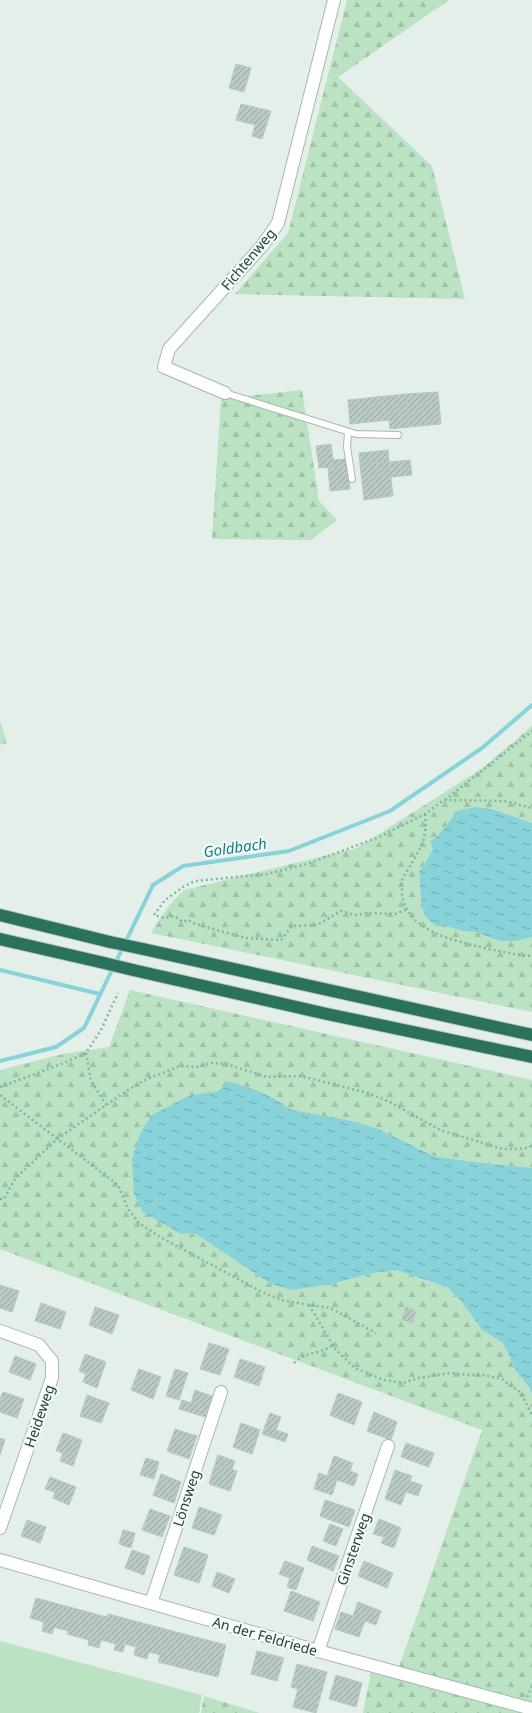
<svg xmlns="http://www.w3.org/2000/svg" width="532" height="1713" font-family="'Noto Sans',sans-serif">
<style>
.grass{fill:#bbe2c3}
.forest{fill:url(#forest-firs)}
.water{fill:url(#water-ripples)}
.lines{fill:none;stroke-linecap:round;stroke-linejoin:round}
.stream{stroke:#88d2d9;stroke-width:4}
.building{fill:url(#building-hatch);stroke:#b6c9c0}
.lane-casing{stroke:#a6b8b0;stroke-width:8}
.street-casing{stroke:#a6b8b0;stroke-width:14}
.highway-casing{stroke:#c1cac7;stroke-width:14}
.path{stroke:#82b6a1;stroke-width:2.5;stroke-dasharray:2 3;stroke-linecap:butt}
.lane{stroke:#fff;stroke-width:6}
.street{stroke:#fff;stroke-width:12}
.highway{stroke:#2a725e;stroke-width:12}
.highway-bridge-casing{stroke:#c1cac7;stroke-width:14;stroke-linecap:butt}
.highway-bridge{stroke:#2a725e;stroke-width:12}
.labels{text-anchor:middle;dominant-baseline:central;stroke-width:4;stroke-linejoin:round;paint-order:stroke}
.street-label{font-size:14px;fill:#214337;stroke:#f5fbf8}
.water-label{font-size:15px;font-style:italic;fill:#157c86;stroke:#f5fbf8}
</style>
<defs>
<pattern id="forest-firs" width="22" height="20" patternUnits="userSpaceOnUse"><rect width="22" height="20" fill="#bbe2c3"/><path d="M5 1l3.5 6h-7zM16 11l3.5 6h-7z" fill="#a0c3a8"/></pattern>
<pattern id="water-ripples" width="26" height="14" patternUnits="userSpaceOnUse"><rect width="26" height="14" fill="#88d2d9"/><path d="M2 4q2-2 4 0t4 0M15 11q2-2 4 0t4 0" fill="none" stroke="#6facb1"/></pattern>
<pattern id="building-hatch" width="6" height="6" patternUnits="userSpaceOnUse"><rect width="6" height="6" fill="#b9cac2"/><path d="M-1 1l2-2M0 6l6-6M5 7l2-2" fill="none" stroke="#96a69e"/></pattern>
</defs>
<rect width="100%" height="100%" fill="#e4efe9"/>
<polygon class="grass" points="0,1641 202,1695 199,1713 0,1713"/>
<g class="forest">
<polygon points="347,0 449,0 338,77 432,166 465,299 235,294 288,233"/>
<polygon points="302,390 319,501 337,520 311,540 212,539 221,399"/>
<polygon points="0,721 7,743 0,745"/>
<path d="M 532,726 L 532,823 L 521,819 L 448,823 L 437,837 L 430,841 L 433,850 L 419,872 C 421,885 419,909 427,918 C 429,921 433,924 436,926 L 446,926 L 462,931 L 475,932 L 500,941 L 516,941 L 532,937 L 532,1012 L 151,933 C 161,916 170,903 184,890 L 357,848 L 484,767 Z"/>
<polygon points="130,990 532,1080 532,1168 466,1161 434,1156 376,1128 292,1110 275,1099 222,1088 214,1093 181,1234 194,1233 271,1284 292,1290 328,1285 369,1274 396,1270 447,1287 462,1302 482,1330 503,1343 516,1371 529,1387 532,1394 532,1713 363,1713 372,1667 399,1667 482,1430 0,1249 0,1070 63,1054 109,1047"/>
<polygon points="204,1696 259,1713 201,1713"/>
</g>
<g class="water">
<path d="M 475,807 L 494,810 L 532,823 L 532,937 L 516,941 L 500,941 L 475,932 L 462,931 L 446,926 L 436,926 C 433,924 429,921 427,918 C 419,909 421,885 419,872 L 433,850 L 430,841 L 437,837 L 458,811 Z"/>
<polygon points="225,1082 232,1082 260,1092 275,1099 292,1110 347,1120 376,1128 434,1156 466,1161 532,1168 532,1394 529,1387 516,1371 503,1343 482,1330 462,1302 447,1287 396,1270 369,1274 328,1285 292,1290 271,1284 194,1233 181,1234 143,1212 134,1194 132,1159 141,1132 152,1115 186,1097 210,1092 214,1093 222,1088"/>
</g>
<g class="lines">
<g class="stream">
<polyline points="0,970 100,994"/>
<polyline points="0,1061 56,1047 84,1028 153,885 183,866 289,851 390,811 482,748 532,705"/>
</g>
</g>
<g class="building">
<polygon points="236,64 251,68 244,92 229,88"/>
<polygon points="241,104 271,111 262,139 252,136 255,125 236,120"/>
<polygon points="438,392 441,424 409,427 406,394"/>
<polygon points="406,394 409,427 390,429 389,420 350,424 348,400"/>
<polygon points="331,444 334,467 319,468 316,446"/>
<polygon points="388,450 389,462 360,465 359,453"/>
<polygon points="346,459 350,489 330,491 328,467 334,467 333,460"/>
<polygon points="410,460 412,475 391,477 389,462"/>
<polygon points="389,462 393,496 364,500 360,465"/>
<polygon points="0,1285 19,1291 12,1312 0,1308"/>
<polygon points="41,1303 66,1312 60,1329 35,1321"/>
<polygon points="95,1307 119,1315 112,1334 89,1325"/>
<polygon points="406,1307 416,1311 412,1323 402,1320"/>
<polygon points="209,1343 229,1349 220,1375 200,1369"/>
<polygon points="85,1354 106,1362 97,1388 83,1382 86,1374 79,1371"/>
<polygon points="15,1356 36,1364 30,1380 9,1372"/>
<polygon points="240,1359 265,1367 259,1386 234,1377"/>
<polygon points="139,1369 161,1377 153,1399 131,1390"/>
<polygon points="175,1369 188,1373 179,1400 166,1396"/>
<polygon points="195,1390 212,1396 205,1417 179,1409 182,1400 191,1403"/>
<polygon points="3,1392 24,1399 17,1418 0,1412 0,1399"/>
<polygon points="338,1393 362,1402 354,1425 330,1415"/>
<polygon points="87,1395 109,1403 101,1423 80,1416"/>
<polygon points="374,1412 397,1422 391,1440 367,1431"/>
<polygon points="270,1413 281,1417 276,1430 288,1434 285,1442 262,1434"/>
<polygon points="241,1423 260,1430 252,1454 233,1447"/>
<polygon points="175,1429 197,1436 189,1459 167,1451"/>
<polygon points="63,1433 82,1440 73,1466 60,1461 63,1453 56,1451"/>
<polygon points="0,1438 5,1440 0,1455"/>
<polygon points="406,1443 434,1453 429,1467 401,1457"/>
<polygon points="218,1455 235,1461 232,1469 215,1464"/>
<polygon points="334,1456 353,1463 350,1471 358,1474 354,1486 337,1480 332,1495 314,1489 319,1473 327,1476"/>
<polygon points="146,1458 159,1462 154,1479 140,1475"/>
<polygon points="215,1464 237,1471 230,1491 209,1484"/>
<polygon points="395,1470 412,1476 410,1481 422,1485 418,1496 406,1492 401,1505 385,1499"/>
<polygon points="161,1474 181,1482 174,1503 153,1495"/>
<polygon points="50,1477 76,1487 69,1505 53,1498 55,1492 45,1489"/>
<polygon points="325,1500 355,1510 349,1527 320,1516"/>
<polygon points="199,1507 222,1515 214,1535 192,1528"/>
<polygon points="150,1509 170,1516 162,1537 142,1530"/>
<polygon points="379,1519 401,1528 394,1548 381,1543 384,1537 373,1534"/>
<polygon points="27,1520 46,1527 40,1543 21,1536"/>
<polygon points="330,1524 343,1529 336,1546 323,1541"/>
<polygon points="123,1530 135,1533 131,1548 119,1544"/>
<polygon points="312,1546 339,1556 333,1571 307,1560"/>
<polygon points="184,1547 208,1555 199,1583 174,1575"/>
<polygon points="132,1550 150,1556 144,1575 125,1568"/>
<polygon points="285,1561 304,1568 296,1590 287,1587 290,1578 279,1574"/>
<polygon points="364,1561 393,1573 387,1588 358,1576"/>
<polygon points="217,1572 235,1579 229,1593 212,1586"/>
<polygon points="291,1591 320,1602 313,1621 284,1611"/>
<polygon points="36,1598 107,1617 108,1614 226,1645 218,1677 158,1662 160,1655 149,1652 147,1659 134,1655 136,1647 125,1644 123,1652 114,1650 116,1644 101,1640 99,1648 88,1645 89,1640 67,1634 68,1631 54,1627 52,1634 42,1631 44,1622 30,1618"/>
<polygon points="358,1602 381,1611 376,1625 365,1621 359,1637 335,1629 341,1612 353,1616"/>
<polygon points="257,1651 284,1658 277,1681 251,1674"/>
<polygon points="297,1664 327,1672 316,1713 293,1707 298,1689 291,1687"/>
<polygon points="336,1675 362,1683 356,1707 329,1699"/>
</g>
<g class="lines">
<defs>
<g id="lane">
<polyline points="225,393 356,434 398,435"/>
<polyline points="348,432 347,447 352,479"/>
</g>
<g id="street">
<polyline points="225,393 164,367 169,349 262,246 278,223 334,0"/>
<polyline points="0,1331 39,1345 52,1361 52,1378 0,1528"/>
<polyline points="0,1560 318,1651 532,1709"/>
<polyline points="151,1603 221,1392"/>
<polyline points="318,1651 388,1446"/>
</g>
<g id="highway">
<polyline points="0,915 110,942"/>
<polyline points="0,939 100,962"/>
<polyline points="143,949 532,1035"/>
<polyline points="133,970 327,1014 532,1057"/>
</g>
</defs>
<use href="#lane" class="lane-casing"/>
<use href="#street" class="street-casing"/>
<use href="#highway" class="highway-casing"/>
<g class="path">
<polyline points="445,800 532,731"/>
<path d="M 425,814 C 428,835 421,847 411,865 C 408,870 403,876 402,881 C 401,883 402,887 402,890 C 402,929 451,940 481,947 C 498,951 515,955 532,956"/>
<polyline points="406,910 395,914 369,913 355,915 341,911 317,925 292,926 281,940 246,938 195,924 188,920 183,922 174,916 164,918 154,915 165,900 183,887 195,881 267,874 307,864 379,837 425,814 444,800 505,801 532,808"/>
<polyline points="86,1053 91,1081 107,1106"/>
<polyline points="0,1087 64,1063 86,1053 101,1030 118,993"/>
<polyline points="0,1095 118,1185 128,1209 139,1223 160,1237 266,1294 285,1301 330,1308 376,1333"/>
<polyline points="0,1199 4,1199 15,1179 57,1139 128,1090 147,1079 180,1066 198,1067 211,1063 226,1064 267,1077 301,1076 368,1093 390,1102 440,1130 503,1149 517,1149 528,1148 532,1145"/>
<polyline points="309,1305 336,1350 355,1368 384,1380 403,1383 418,1378 450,1373 466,1375 483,1375 502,1379 521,1393 532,1415"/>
<path d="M 294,1363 C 306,1351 318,1355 333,1345"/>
<polyline points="527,1697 532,1687"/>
</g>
<use href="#lane" class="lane"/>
<use href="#street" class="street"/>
<use href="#highway" class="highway"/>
<defs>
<g id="highway-bridge">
<polyline points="110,942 143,949"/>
<polyline points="100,962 133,970"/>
</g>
</defs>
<use href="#highway-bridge" class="highway-bridge-casing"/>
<use href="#highway-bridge" class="highway-bridge"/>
</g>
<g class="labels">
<g class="street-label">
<text transform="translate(248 259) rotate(-50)">Fichtenweg</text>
<text transform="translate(39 1416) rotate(-71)">Heideweg</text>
<text transform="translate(186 1498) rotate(-72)">Lönsweg</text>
<text transform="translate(353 1549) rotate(-71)">Ginsterweg</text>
<text transform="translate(265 1636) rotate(16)">An der Feldriede</text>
</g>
<g class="water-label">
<text transform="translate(235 847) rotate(-8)">Goldbach</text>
</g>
</g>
</svg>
